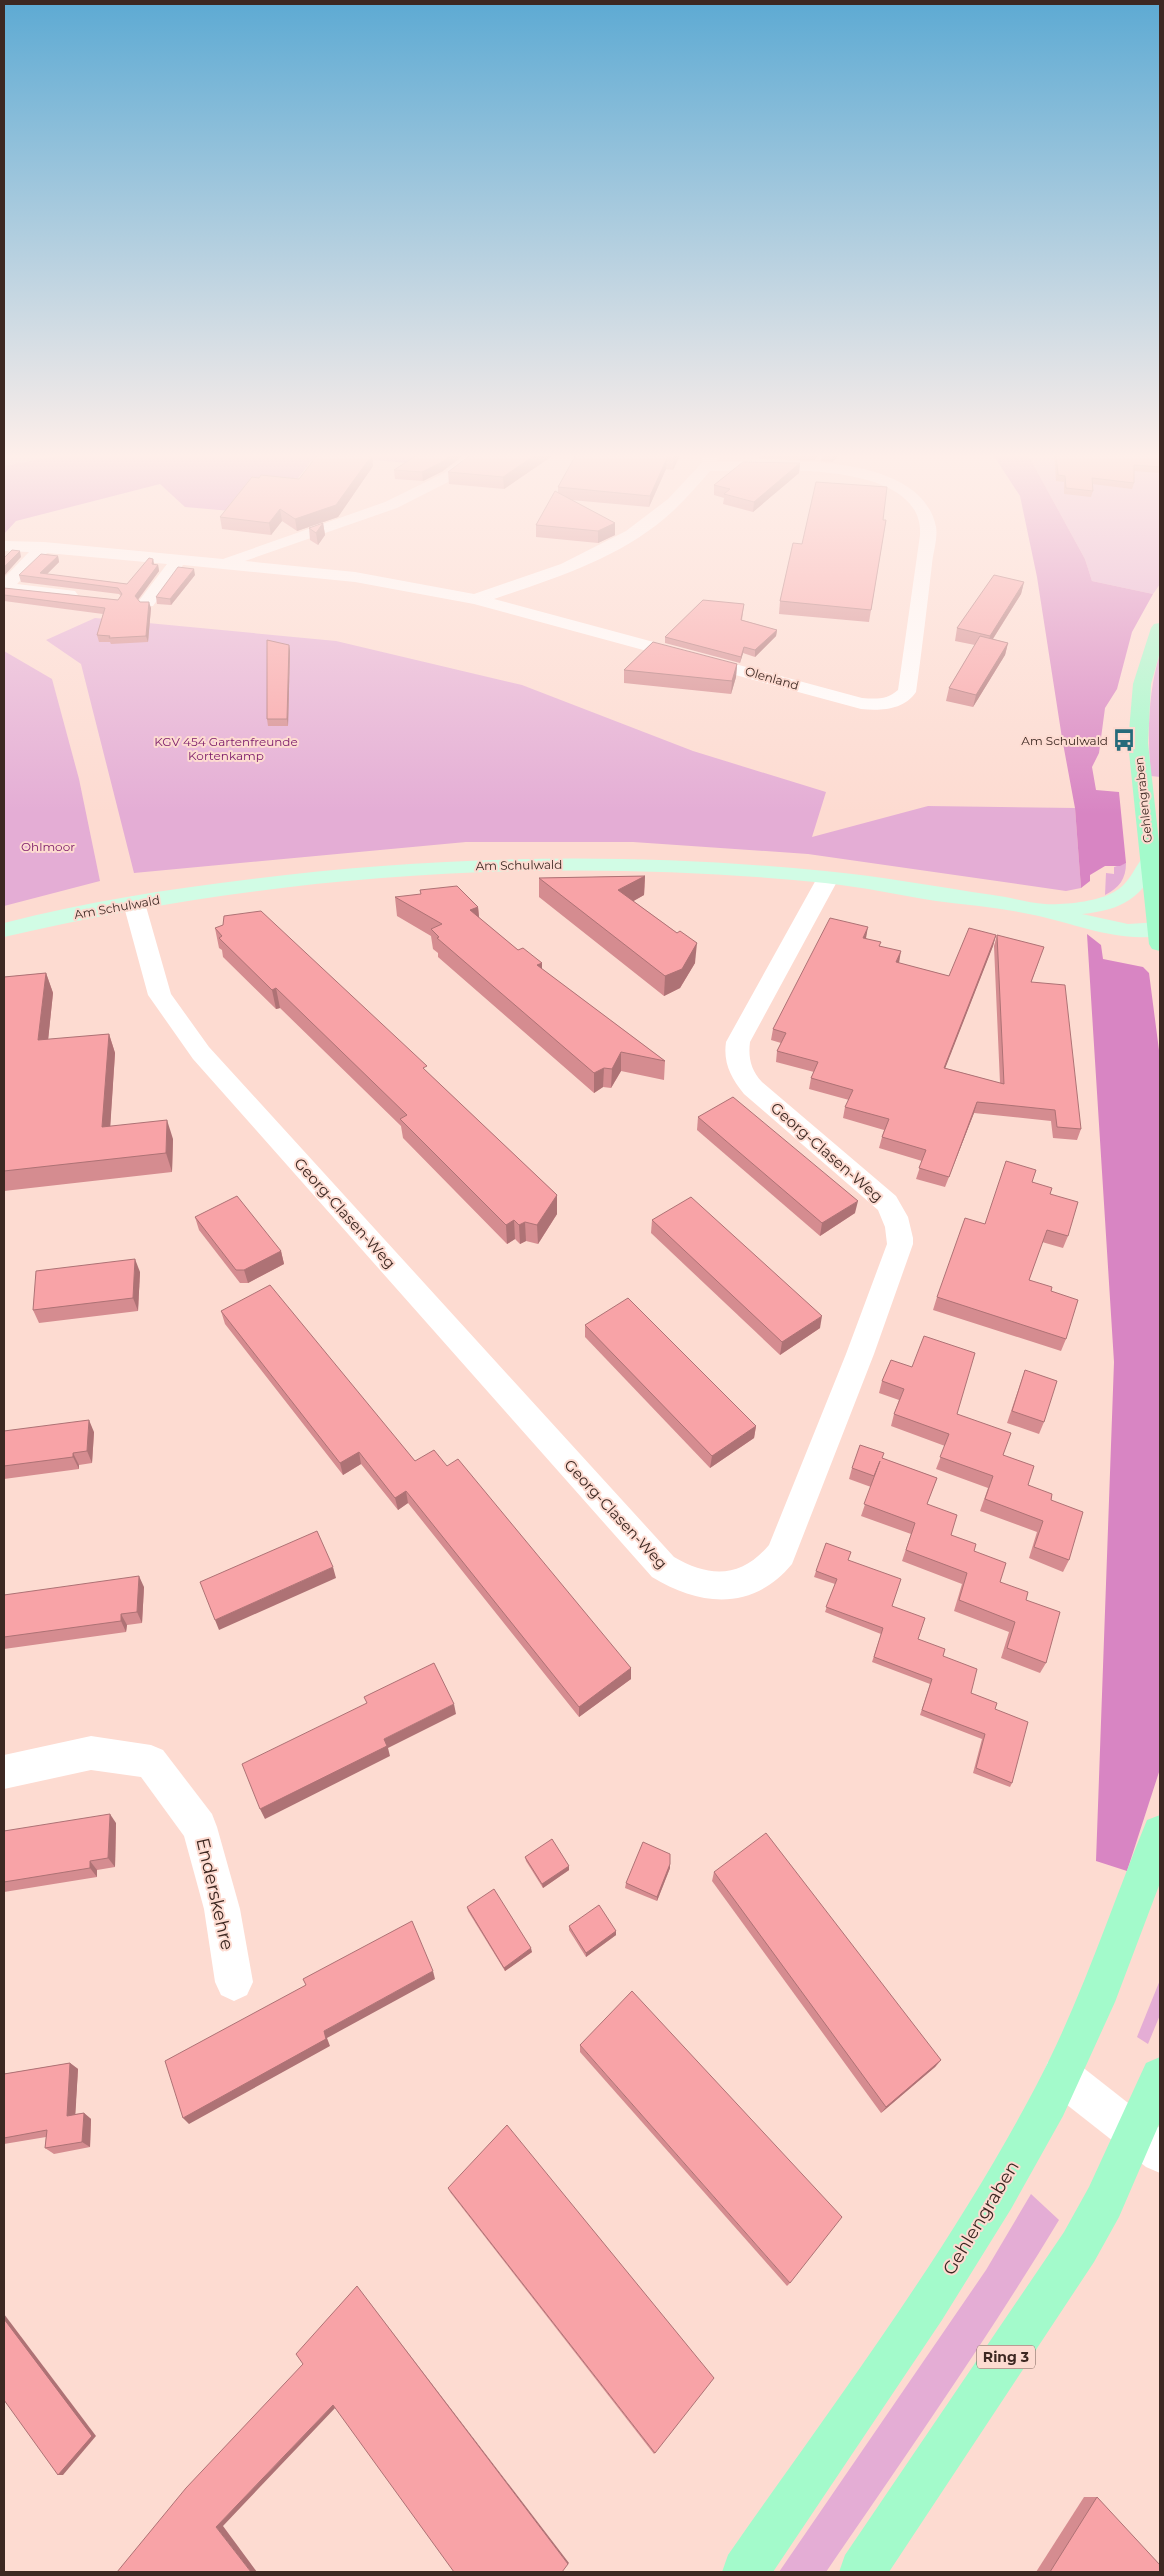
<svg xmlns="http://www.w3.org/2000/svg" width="1164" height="2576" font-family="Montserrat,sans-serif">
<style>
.green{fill:#e4add5}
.forest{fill:#d885c3}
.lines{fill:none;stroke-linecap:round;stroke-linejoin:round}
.street{fill:#fff;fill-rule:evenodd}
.secondary{fill:#d1fce5;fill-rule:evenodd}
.primary{fill:#a3facb;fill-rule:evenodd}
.wall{fill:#d58c90}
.shaded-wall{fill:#ae7275}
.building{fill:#f8a3a7;stroke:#ae7275}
.labels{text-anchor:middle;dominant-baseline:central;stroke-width:4;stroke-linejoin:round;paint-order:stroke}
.far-street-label{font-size:12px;fill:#3d2822;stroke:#fddbd1}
.far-poi-label{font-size:12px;fill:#3d2822;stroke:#fddbd1;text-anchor:end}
.far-park-label{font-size:12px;fill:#7a1868;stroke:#fddbd1}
.shield{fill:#fddbd1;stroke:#775e56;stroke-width:1}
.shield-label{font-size:14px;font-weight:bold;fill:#3d2822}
.street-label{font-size:15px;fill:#3d2822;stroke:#fddbd1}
.near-street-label{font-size:18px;fill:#3d2822;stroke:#fddbd1}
</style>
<rect width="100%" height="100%" fill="#fddbd1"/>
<g class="green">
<polygon points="4,453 72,453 4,466"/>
<polygon points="1027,453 1160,453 1160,584 1153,594 1092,581 1085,559"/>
<polygon points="95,618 336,641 522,685 693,751 826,792 812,837 928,806 1075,808 1081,888 1066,891 808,854 633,842 466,842 134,873 81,664 46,640"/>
<polygon points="4,651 52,679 79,779 100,881 4,906"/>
<path d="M 1160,653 L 1160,777 L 1151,776 C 1147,734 1148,693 1160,653 Z"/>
<path d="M 1126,863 C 1126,879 1119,888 1105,895 L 1106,873 L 1114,874 L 1114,867 Z"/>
<polygon points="1160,1980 1160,2015 1148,2044 1137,2037"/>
<path d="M 1031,2194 L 1059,2220 C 986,2341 905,2456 826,2572 L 779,2572 L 986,2270 Z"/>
</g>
<g class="forest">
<polygon points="72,453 432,453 416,464 317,454 295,482 231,511 185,507 160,484 16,521 4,534 4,466"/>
<polygon points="992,453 1027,453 1085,559 1092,581 1153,594 1132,632 1117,689 1105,708 1099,753 1092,767 1096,790 1119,792 1126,863 1120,866 1105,866 1090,875 1090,881 1081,888 1075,808 1062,738 1037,577 1020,496"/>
<polygon points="1087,934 1101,945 1103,959 1143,967 1149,973 1160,1058 1160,1769 1127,1871 1096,1861 1114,1362"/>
</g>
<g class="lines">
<g class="street">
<path d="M 471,453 L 488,453 L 454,479 L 397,508 L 245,561 L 355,572 L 474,594 L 561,564 L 626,531 L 668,499 L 700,465 L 706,453 L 721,453 L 716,462 C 774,460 921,450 936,527 C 938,538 933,553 932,564 C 927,607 922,649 916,692 C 904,710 881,711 861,709 L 474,604 L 355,582 L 183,565 L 153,606 L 141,606 L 138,602 L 167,564 L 47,553 L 17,584 L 75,591 L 78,595 L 75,599 L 69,600 L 4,592 L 4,578 L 29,552 L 4,551 L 4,541 L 44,542 L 223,559 L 385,502 L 444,473 ZM 761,470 C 805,470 924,469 920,535 L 898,690 C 887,700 876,699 862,698 L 494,599 C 553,579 617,559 665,518 C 682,504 696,487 710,471 Z"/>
<path d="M 828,872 L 836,873 L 839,878 L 750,1042 C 748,1058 751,1070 762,1082 L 896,1196 L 908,1217 L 913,1238 L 913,1244 L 874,1354 L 792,1564 C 753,1611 701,1607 652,1577 L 193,1059 L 148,995 L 123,903 L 126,898 L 134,896 L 142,898 L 145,903 L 171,994 L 209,1047 L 674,1557 C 710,1578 741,1578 769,1545 L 846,1354 L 887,1244 L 885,1227 L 878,1210 L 744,1094 C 731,1078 723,1063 726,1042 L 817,878 L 820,873 Z"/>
<polygon points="91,1736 151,1745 163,1750 212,1814 217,1827 240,1909 253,1982 247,1995 234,2001 221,1995 215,1982 204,1909 184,1836 141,1777 91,1770 4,1789 4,1755"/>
<polygon points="1062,2056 1076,2062 1160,2128 1160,2173 1146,2167 1048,2090 1042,2076 1048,2062"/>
</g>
<path class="secondary" d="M 1150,855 L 1157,857 L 1160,862 C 1141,898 1123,910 1082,914 L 1128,924 L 1160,922 L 1160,936 C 1115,942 1077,924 1034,915 C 1002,908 968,905 936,901 C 899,895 862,887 825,883 C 552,855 271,874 4,937 L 4,923 C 85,902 168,889 252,879 C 442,855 634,852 825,871 C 881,876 937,887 993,895 C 1010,897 1028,903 1045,904 C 1063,905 1097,902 1114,892 C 1129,884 1133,870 1143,857 Z"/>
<g class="primary">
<polygon points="1160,623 1160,652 1151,684 1148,743 1160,851 1160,951 1152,949 1149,944 1128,743 1133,684 1151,628 1154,624"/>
<path d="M 1160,1815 L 1160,1883 L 1115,2002 L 1063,2116 L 1011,2209 L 942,2320 L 773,2572 L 722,2572 L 728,2555 C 834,2403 948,2253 1035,2088 C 1081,2001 1110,1910 1147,1820 Z"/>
<polygon points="1160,2057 1160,2122 1119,2217 1094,2262 889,2572 839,2572 845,2555 1064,2232 1089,2187 1146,2063"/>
</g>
</g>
<g class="wall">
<polygon points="473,453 555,453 555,454 504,489 449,484 448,472"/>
<polygon points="577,453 681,453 673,470 666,469 649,507 571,500 615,523 615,535 598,543 536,537 536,525 558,493 558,487"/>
<polygon points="759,453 822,453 814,460 759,459"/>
<polygon points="822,453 842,453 832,462 821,461"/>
<polygon points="1054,453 1160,453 1160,473 1134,471 1134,483 1132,489 1092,484 1093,491 1091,497 1064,494 1064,482 1056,481"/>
<polygon points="372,455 373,466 338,517 297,531 282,521 271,535 222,529 220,517 259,478 299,479"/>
<polygon points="800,463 799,473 753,512 723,504 724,498 714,495 714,485"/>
<polygon points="394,470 443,471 423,481 395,479"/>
<polygon points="883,520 886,520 869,622 779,614 780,601 802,544"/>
<polygon points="323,523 325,535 318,545 310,540 309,528"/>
<polygon points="58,556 59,562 47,574 127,584 153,559 154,565 158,565 159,571 138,600 140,602 151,608 148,642 111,644 110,642 99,642 97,635 103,614 4,601 4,588 118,600 121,596 119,594 21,582 19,575"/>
<polygon points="195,575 171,605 157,604 156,597"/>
<polygon points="1024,582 1021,594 993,639 1008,643 1005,655 973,707 946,701 949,688 975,645 955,641 957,628"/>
<polygon points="744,604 742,620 777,630 776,636 755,657 743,653 740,663 665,643 665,637"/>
<polygon points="289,645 290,651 288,726 268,726 267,719"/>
<polygon points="737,664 736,677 731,694 624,683 624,670"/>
<polygon points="645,876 644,895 633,901 677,933 695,963 680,988 664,996 539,897 539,878"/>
<polygon points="395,897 478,907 479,918 518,950 542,963 542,969 665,1061 664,1080 621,1071 611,1088 603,1087 594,1093 438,957 438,953 433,949 431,936 397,916"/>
<polygon points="215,928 427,1072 557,1195 557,1214 538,1244 526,1241 520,1244 515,1239 507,1244 403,1138 401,1126 280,1008 276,1009 223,957 222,950 219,948"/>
<polygon points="996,935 993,946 945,1068 1000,1083 994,946 997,935 1040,958 1031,983 1081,1129 1077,1140 1053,1138 1051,1121 974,1113 945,1187 916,1179 922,1161 879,1148 882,1137 884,1130 843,1118 845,1107 849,1100 809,1089 811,1078 814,1072 776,1062 777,1051 781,1043 771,1040 773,1029 866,938 880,946 899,963 949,976"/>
<polygon points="46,973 53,993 48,1040 109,1034 115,1053 110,1126 173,1139 172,1172 4,1191 4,977"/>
<polygon points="698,1117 855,1213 820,1236 697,1130"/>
<polygon points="1032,1182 1050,1194 1068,1236 1063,1248 1042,1242 1029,1280 1051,1291 1066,1339 1061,1351 933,1310 937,1297 985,1224"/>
<polygon points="195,1217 281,1251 284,1264 248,1283 240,1283 199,1230"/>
<polygon points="652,1220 820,1328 780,1355 651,1233"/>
<polygon points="140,1272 138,1311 39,1323 33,1310"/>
<polygon points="221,1311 415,1461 447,1466 631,1668 631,1679 579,1717 408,1503 398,1510 361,1464 343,1475 225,1324"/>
<polygon points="585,1325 756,1426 754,1438 710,1468 585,1337"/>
<polygon points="891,1360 957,1414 1003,1455 1028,1485 1051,1500 1069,1560 1063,1572 1029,1558 1037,1532 980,1511 988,1488 936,1469 945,1446 891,1426 894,1414 899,1400 879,1393 882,1381"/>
<polygon points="1025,1370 1044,1422 1039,1434 1007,1423"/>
<polygon points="4,1431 94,1432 92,1463 79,1465 79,1469 4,1479"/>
<polygon points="882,1458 937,1478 927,1504 951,1535 974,1551 1000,1582 1026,1600 1046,1663 1040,1673 1001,1658 1009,1632 954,1611 962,1584 902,1561 911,1534 861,1516 871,1487 849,1479 852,1468"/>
<polygon points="849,1560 892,1606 918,1639 943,1656 971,1693 995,1709 1012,1783 1010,1787 973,1773 982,1739 920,1715 930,1684 872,1662 881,1634 825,1612 835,1584 814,1577 816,1571"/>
<polygon points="144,1587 142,1623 127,1625 126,1632 4,1649 4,1595"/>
<polygon points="116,1823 115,1867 97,1870 97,1877 4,1892 4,1831"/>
<polygon points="525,1857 569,1866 569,1870 543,1888 526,1861"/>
<polygon points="670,1864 670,1868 657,1901 625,1888 626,1883"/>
<polygon points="714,1872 941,2060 935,2067 881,2113 712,1881"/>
<polygon points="467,1907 532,1952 505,1971 468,1911"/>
<polygon points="569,1926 616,1931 616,1935 586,1957 569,1930"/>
<polygon points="580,2045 790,2283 787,2286 580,2052"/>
<polygon points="70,2063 78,2069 75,2114 84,2113 91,2119 90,2147 54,2154 45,2148 46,2137 4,2144 4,2074"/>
<polygon points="448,2188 655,2453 654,2454 450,2192"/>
<polygon points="1084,2497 1097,2497 1160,2572 1036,2572"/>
</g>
<g class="shaded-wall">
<polygon points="455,453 467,453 443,471 423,481 422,472"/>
<polygon points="538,453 555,454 504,489 503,477"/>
<polygon points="676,453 681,453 673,470 674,458"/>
<polygon points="814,453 822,453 814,460"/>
<polygon points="833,453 842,453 832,462"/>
<polygon points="372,455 373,466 338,517 297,531 295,519"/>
<polygon points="667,458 666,469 649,507 650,496"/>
<polygon points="800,463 799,473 753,512 754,502"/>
<polygon points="280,509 282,521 271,535 269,523"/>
<polygon points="323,523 325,535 318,545 316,533"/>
<polygon points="615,523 615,535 598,543 598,531"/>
<polygon points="20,551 21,557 4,576 4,567"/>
<polygon points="58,556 59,562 43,578 40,573"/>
<polygon points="153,559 154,565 158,565 159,571 136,602 135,596 152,564"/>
<polygon points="194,569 195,575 171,605 170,599"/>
<polygon points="1024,582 1021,594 987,648 990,636"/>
<polygon points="149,602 151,608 148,642 146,636"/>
<polygon points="777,630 776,636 755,657 755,650"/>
<polygon points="1008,643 1005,655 973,707 976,695"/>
<polygon points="289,645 290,651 288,726 287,719"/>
<polygon points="744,647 743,653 740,663 741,657"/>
<polygon points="737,664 736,677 731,694 732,681"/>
<polygon points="645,876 644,895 618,910 618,890"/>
<polygon points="478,907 480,926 470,910"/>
<polygon points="868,927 866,938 863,938"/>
<polygon points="996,935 993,946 941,1079 944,1068"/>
<polygon points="697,943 695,963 680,988 664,996 665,976"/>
<polygon points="901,951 899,963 896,962"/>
<polygon points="542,963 542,982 537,965"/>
<polygon points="46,973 53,993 46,1060 38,1040"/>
<polygon points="276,988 280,1008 276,1009 272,990"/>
<polygon points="109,1034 115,1053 109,1146 102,1127"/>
<polygon points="621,1052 621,1071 611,1088 612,1069"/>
<polygon points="604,1068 603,1087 594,1093 594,1073"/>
<polygon points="977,1102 974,1113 945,1187 949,1177"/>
<polygon points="167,1120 173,1139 172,1172 166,1153"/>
<polygon points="557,1195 557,1214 538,1244 537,1225"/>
<polygon points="858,1201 855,1213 820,1236 822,1223"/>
<polygon points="514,1220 515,1239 507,1244 506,1225"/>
<polygon points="525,1222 526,1241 520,1244 519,1225"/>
<polygon points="281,1251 284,1264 248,1283 244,1270"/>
<polygon points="135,1259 140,1272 138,1311 133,1298"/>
<polygon points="822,1316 820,1328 780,1355 782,1342"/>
<polygon points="89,1420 94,1432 92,1463 87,1451"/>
<polygon points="756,1426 754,1438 710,1468 712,1456"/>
<polygon points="359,1452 361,1464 343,1475 340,1463"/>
<polygon points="73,1453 79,1465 79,1469 73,1457"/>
<polygon points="406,1491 408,1503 398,1510 395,1498"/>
<polygon points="333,1567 336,1578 219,1630 215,1620"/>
<polygon points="139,1576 144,1587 142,1623 137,1612"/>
<polygon points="121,1614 127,1625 126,1632 121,1621"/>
<polygon points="631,1668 631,1679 579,1717 579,1707"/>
<polygon points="454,1704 456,1714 388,1748 390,1756 265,1819 260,1809 384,1739"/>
<polygon points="110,1814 116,1823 115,1867 108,1858"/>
<polygon points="90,1861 97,1870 97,1877 90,1868"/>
<polygon points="670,1864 670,1868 657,1901 657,1897"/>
<polygon points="569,1866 569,1870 543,1888 542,1884"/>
<polygon points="616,1931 616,1935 586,1957 586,1953"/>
<polygon points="531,1948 532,1952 505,1971 504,1968"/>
<polygon points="433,1971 435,1979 327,2038 330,2046 189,2124 183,2118 324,2031"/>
<polygon points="941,2060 935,2067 881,2113 886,2107"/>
<polygon points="70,2063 78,2069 75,2121 67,2116"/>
<polygon points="84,2113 91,2119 90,2147 82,2142"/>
<polygon points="357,2286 360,2290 569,2563 568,2564"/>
<polygon points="4,2314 96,2436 63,2475 58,2475 4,2319"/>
<polygon points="333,2405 337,2406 223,2526 257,2572 251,2572 216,2527"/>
</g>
<g class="building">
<polygon points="319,453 359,453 372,455 336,505 295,519 280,509 269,523 220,517 252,477 259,478 261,475 299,479"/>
<polygon points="420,453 455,453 442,462 422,472 394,470"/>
<polygon points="473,453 538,453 503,477 448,472"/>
<polygon points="577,453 676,453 674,458 667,458 650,496 558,487"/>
<polygon points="1056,453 1160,453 1160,467 1134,465 1134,483 1092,478 1093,491 1066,488 1065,476 1058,475"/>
<polygon points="743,462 800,463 754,502 724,494 730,489 714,485"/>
<polygon points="816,482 887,487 883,520 886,520 871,610 780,601 793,543 802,544"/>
<polygon points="555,491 615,523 598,531 536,525"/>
<polygon points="323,523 316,533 309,528"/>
<polygon points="12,550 20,551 4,567 4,558"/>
<polygon points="41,554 58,556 40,573 127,584 149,558 153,559 152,564 158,565 135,596 140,602 149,602 146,636 109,638 110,636 97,635 105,608 4,595 4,588 118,600 122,594 118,588 19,575"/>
<polygon points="178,567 194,569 170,599 156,597"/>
<polygon points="994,575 1024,582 990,636 957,628"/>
<polygon points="703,600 744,604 741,620 777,630 755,650 744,647 741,657 665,637"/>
<polygon points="980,636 1008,643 976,695 949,688"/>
<polygon points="267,640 289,645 287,719 267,719"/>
<polygon points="653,642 737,664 732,681 624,670"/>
<polygon points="645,876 618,890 677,933 680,931 697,943 682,969 665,976 539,878"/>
<polygon points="457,886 478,907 470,910 518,950 523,948 542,963 537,965 665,1061 621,1052 612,1069 604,1068 594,1073 437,938 439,937 431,929 442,924 395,897 421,894 420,890"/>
<polygon points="261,911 427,1066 423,1068 557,1195 537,1225 525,1222 519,1225 514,1220 506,1225 400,1119 407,1115 276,988 272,990 219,938 222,936 215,928 223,925 224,916"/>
<polygon points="830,918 868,927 863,938 881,942 879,946 901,951 896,962 949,976 969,928 996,935 944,1068 1004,1084 997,935 1044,947 1031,982 1065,985 1081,1129 1057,1127 1055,1110 977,1102 949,1177 919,1168 926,1150 882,1137 889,1119 845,1107 853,1090 811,1078 818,1062 777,1051 786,1033 773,1029"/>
<polygon points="46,973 38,1040 109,1034 102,1127 167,1120 166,1153 4,1171 4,977"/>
<polygon points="733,1097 858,1201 822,1223 698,1117"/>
<polygon points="1006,1161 1036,1170 1032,1182 1052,1188 1050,1194 1078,1202 1068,1236 1047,1230 1029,1280 1052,1287 1051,1291 1078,1300 1066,1339 937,1297 965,1218 985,1224"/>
<polygon points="237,1196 281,1251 244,1270 236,1270 195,1217"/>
<polygon points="691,1197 822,1316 782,1342 652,1220"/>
<polygon points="135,1259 133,1298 33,1310 36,1271"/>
<polygon points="270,1285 415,1461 434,1450 447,1466 458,1459 631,1668 579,1707 406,1491 395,1498 359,1452 340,1463 221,1311"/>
<polygon points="628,1298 756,1426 712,1456 585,1325"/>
<polygon points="924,1336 975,1353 957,1414 1011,1433 1003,1455 1034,1466 1028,1485 1052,1494 1051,1500 1083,1512 1069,1560 1034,1547 1043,1521 985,1499 993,1476 940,1457 949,1434 894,1414 904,1389 882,1381 891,1360 912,1367"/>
<polygon points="1025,1370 1057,1381 1044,1422 1012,1411"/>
<polygon points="89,1420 87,1451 73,1453 73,1457 4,1466 4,1431"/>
<polygon points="860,1445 884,1453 882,1458 937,1478 927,1504 957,1515 951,1535 976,1544 974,1551 1006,1563 1000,1582 1028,1592 1026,1600 1060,1612 1046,1663 1007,1648 1015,1622 959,1600 967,1573 906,1550 915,1523 864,1504 880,1461 874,1476 852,1468"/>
<polygon points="317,1531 333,1567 215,1620 200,1582"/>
<polygon points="826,1543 851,1552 848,1560 901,1579 892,1606 925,1618 918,1639 945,1649 943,1656 977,1669 971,1693 997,1703 995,1709 1028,1722 1012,1783 976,1768 985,1734 922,1710 932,1679 874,1657 883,1628 826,1607 837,1579 816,1571"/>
<polygon points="139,1576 137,1612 121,1614 121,1621 4,1637 4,1595"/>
<polygon points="434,1663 454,1704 384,1739 387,1746 260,1809 242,1764 367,1703 364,1697"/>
<polygon points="110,1814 108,1858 90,1861 90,1868 4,1882 4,1831"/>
<polygon points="766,1833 941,2060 886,2107 714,1872"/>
<polygon points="552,1839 569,1866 542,1884 525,1857"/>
<polygon points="643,1842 670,1854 670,1864 657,1897 626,1883"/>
<polygon points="494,1889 531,1948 504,1968 467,1907"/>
<polygon points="599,1905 616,1931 586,1953 569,1926"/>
<polygon points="412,1921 433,1971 324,2031 326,2039 183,2118 165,2061 306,1985 303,1979"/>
<polygon points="632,1991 842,2217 790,2283 580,2045"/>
<polygon points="70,2063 67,2116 84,2113 82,2142 45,2148 47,2130 4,2138 4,2074"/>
<polygon points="507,2125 714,2378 655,2453 448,2188"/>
<polygon points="357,2286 568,2564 562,2572 454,2572 333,2405 216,2527 251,2572 117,2572 186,2488 303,2364 296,2354"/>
<polygon points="4,2319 92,2436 58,2475 4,2400"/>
<polygon points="1097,2497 1160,2565 1160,2572 1050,2572"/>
</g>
<linearGradient id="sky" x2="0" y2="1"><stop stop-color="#5daad3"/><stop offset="0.56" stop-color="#feefea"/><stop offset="1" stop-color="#feefea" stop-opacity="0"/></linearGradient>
<rect width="1164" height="814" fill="url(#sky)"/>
<defs>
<symbol id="bus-bare" viewBox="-9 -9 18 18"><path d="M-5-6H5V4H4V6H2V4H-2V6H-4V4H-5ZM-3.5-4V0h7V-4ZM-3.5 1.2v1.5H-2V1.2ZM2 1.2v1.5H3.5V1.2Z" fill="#256a7a" stroke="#fddbd1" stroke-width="2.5" paint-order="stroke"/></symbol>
</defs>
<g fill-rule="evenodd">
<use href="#bus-bare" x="1108" y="724" width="32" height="32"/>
</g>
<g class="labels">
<g class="far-street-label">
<text transform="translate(772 678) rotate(16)">Olenland</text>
<text transform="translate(1143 800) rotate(-96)">Gehlengraben</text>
<text transform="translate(519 865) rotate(-1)">Am Schulwald</text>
<text transform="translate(117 907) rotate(-10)">Am Schulwald</text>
</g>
<g class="far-poi-label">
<text x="1108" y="740">Am Schulwald</text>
</g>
<g class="far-park-label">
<text x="226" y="741">KGV 454 Gartenfreunde<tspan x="226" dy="14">Kortenkamp</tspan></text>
<text x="48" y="846">Ohlmoor</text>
</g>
<rect class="shield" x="977" y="2345.5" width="58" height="23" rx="4"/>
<g class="shield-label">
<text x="1006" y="2357">Ring 3</text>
</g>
<g class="street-label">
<text transform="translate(827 1152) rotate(41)">Georg-Clasen-Weg</text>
<text transform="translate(345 1213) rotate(48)">Georg-Clasen-Weg</text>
<text transform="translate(616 1514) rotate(47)">Georg-Clasen-Weg</text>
</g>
<g class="near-street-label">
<text transform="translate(215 1894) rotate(77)">Enderskehre</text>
<text transform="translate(981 2218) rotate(-59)">Gehlengraben</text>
</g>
</g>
<rect width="1164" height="2576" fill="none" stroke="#3d2822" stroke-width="10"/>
</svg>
